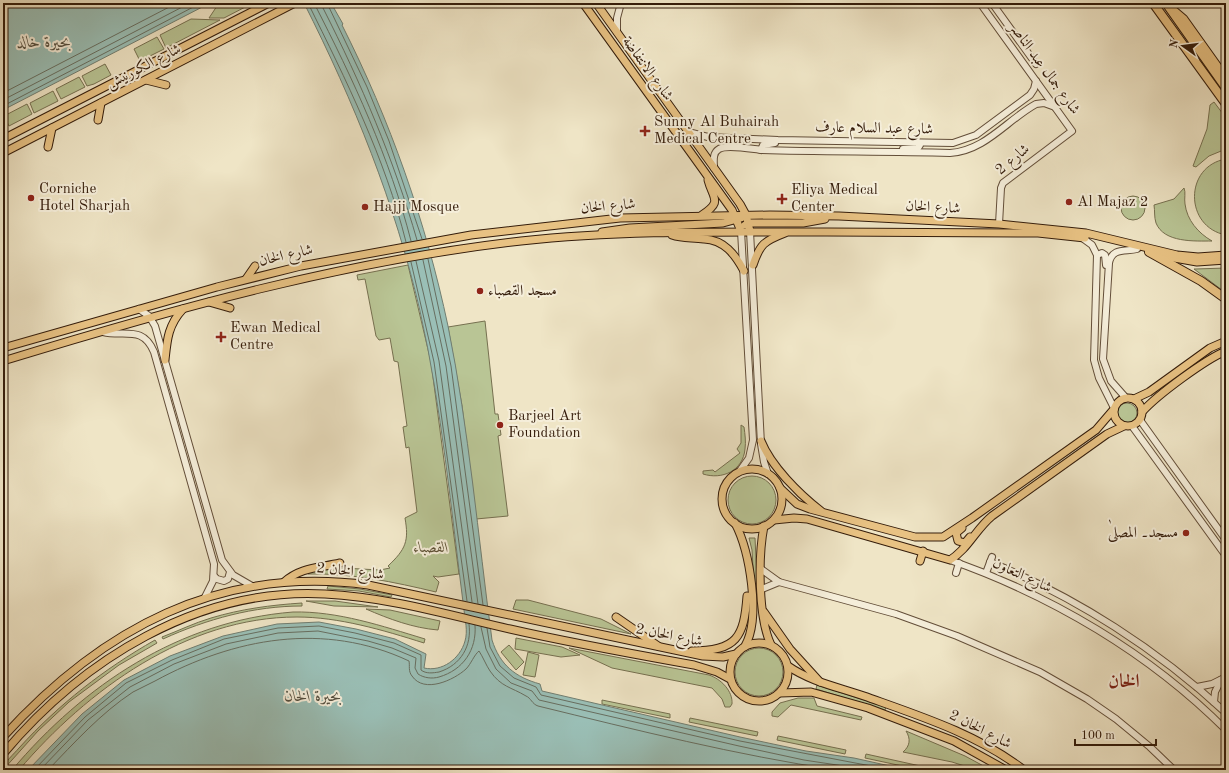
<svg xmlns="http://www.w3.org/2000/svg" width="1229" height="773" font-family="'Old Standard TT',Amiri,serif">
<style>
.green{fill:#b9c595;stroke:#767050}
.water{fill:#9abfb6;stroke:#717e71}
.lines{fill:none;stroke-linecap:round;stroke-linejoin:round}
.shore{stroke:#676e60;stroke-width:1}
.minor-casing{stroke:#634e39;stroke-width:8}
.major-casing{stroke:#341c0a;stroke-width:9}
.highway-casing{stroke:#341c0a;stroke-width:10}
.minor{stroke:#f5eeda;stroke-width:6}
.major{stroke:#e8c283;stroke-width:7}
.highway{stroke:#e8c283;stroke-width:8}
.poi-dot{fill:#8f2418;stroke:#f5eeda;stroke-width:1.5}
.labels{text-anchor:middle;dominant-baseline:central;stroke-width:4;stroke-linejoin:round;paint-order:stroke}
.street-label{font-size:15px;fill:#341c0a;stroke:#f5eeda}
.poi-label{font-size:15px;fill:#341c0a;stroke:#f5eeda;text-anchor:start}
.park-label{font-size:15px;font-style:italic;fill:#5c4f34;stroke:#f5eeda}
.water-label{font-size:16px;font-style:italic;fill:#534d3e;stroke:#f5eeda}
.district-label{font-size:19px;font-weight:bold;fill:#7a1f14;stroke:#f5eeda}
</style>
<rect width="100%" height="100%" fill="#efe5c6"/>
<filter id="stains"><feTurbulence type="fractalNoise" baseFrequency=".005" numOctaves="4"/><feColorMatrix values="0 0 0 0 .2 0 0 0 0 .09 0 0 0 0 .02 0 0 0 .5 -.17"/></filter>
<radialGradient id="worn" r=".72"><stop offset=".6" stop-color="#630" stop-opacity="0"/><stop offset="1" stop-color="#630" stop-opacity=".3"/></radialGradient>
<g class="green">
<polygon points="222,3 223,4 253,3 224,18 209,18 217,6"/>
<polygon points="191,19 220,20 166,48 160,35"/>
<polygon points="157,37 164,49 140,61 134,49"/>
<polygon points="105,64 111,75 94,84 87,86 82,76"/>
<polygon points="79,77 85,87 61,99 56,89"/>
<polygon points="53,91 58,101 34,113 30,103"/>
<polygon points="1214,102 1226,118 1226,149 1209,156 1196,167 1193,166 1207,129 1210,105"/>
<polygon points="27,104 32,114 9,126 4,116"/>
<path d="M 1226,159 L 1226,235 C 1184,227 1184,166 1226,159 Z"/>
<path d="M 1184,188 C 1186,192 1184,199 1185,204 C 1187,220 1198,233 1212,241 C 1195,241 1164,243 1156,223 C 1154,217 1155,211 1154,205 L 1174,199 Z"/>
<circle cx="1133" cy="208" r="12"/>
<path d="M 408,265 L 431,362 L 459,574 L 438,577 L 433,576 L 439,582 L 436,592 C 394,582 352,573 308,574 L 307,572 L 342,568 L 380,570 L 390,568 L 388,566 C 406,549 409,541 405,518 L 417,512 L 409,447 L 406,448 L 403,427 L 407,426 L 398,362 L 394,361 L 390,338 L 379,340 L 376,336 L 365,279 L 358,280 L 357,275 Z"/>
<polygon points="1226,268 1226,293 1194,269 1195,269"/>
<polygon points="485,321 495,414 498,414 501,435 498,436 508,516 476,519 462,406 448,327"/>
<circle cx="1127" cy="413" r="10"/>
<path d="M 741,425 L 744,427 C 745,434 746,442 745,449 C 743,471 722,480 703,474 L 703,471 L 713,470 L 715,472 L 740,453 L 737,449 L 741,443 Z"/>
<circle cx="752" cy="500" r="24"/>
<polygon points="749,538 755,538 758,602 755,602 752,550"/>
<polygon points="328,586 360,589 392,595 391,597 359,591 327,589"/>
<polygon points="516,600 528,600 601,619 631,634 513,609"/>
<polygon points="306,601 335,601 378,607 334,606"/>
<path d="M 302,603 L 302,606 C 254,606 207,619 163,639 L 162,637 C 178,631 194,623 211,618 C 241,609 271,605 302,603 Z"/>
<path d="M 366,609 L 390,610 L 440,621 L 438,630 C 413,628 389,619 366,609 Z"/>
<path d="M 293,612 C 338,611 382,626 425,639 L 424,643 C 383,630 339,617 297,617 C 187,617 87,690 19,770 L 12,770 C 84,685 179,621 293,612 Z"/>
<polygon points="516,638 562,647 580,655 561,657 515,649"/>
<path d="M 155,640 L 157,643 L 119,665 L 69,702 L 38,731 L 3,770 C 4,762 14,754 19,748 C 59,704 104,669 155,640 Z"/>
<polygon points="509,645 524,662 516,670 501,652"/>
<path d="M 569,648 L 709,675 C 721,679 733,691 732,704 L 730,707 L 725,707 L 722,699 L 712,688 L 612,668 Z"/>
<circle cx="759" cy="672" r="24"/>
<polygon points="528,652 539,655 535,677 523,675"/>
<polygon points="817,685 886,707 885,710 816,689"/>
<polygon points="798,698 814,698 817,706 862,717 861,720 791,705 778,717 772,716 772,712 780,703"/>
<polygon points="602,700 670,714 670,718 602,704"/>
<polygon points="690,718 758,732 757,736 689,722"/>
<path d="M 906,731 L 965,756 L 991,770 L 977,770 L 952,762 L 903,752 C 910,746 911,739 906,731 Z"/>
<polygon points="778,736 846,750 845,754 777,740"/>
<polygon points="866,754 934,769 933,770 921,770 865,758"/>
</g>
<g class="water">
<polygon points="3,3 210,3 3,110"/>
<path d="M 304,3 L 331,3 L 343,24 L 342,25 C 390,120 426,222 448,326 C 469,430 478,536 492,640 C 500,665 515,677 540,684 L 542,691 L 740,737 L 806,751 L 854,758 L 908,770 L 28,770 L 82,714 L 124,680 L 170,656 L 223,636 L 277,624 L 319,622 L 356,629 L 395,639 L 426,654 L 424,668 C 442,672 460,659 465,641 C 468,631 465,620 464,610 C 451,510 442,409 420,311 C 395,203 354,102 304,3 Z"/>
</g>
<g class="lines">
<g class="shore">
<path d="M 308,3 C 346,80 385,158 406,242"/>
<path d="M 314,3 C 353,79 390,158 411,241"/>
<path d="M 322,3 L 323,8 C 361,83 394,160 417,240"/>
<polyline points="327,3 367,87 389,141 422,239"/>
<polyline points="3,93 177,3"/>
<polyline points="3,100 190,3"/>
<polyline points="3,106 201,3"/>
<polyline points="428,259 451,366 483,605"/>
<polyline points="423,260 446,366 478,604"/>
<polyline points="416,261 439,361 472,602"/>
<polyline points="411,262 434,362 467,601"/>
<polyline points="481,627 486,649 496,669 511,683 532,691 539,700 739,746 804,760 870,770"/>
<polyline points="487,628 490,647 500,666 514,678 536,687 541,695 740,741 892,770"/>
<path d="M 34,770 L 85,717 L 126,683 L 172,660 L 224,639 L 278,628 L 319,626 L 355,633 L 394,643 L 421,655 L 421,670 C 426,674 433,673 439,672 C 461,665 472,646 469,624"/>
<path d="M 40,770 L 88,720 L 130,687 L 174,664 L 226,644 L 278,633 L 318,631 L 368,641 L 392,648 L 416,658 L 415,668 L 418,674 C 424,678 432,679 439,677 C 463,670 477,650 475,625"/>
<path d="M 48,770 C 74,743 101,713 133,692 C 140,688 148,685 155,681 C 234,638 324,621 409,661 C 410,666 408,671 412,676 C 424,694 454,680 466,669 C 471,664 474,655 479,651 C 483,657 486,665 490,671 C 501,687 511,687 526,696 C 531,698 532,704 538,706 C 636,730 736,755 836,770"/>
</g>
<defs>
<g id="minor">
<polyline points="980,3 1072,131 1003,183 1001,188 999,224"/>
<polyline points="992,3 1036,64"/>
<polyline points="617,32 617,18 621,3"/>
<polyline points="688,132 708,137 778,140 953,143 976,135 1030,95 1034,89 1036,81"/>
<polyline points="903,149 918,148 920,145 918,143"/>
<polyline points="761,150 763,145 775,143"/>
<path d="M 714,168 C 714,162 712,153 719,149 C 727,144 752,149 762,150 C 824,152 888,151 950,153 C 985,151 1007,120 1036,104 L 1044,103 L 1055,107"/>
<polyline points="750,231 761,444 764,462 768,474"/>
<polyline points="1081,237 1092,245 1097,255 1094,360 1099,378 1114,408"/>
<polyline points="1097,255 1102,253 1105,255 1106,265"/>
<polyline points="139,309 149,316 155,326 222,560 233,575 252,586"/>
<path d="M 103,332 C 124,337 143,325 154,352 L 214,564 L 213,581 L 205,597"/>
<path d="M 1126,398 L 1111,381 L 1103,359 L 1109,263 C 1112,247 1126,252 1137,249"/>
<polyline points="1140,420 1226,540"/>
<polyline points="1132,426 1226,556"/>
<polyline points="739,472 749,458 753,440 741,231"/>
<path d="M 950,560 C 1052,596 1149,653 1226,730"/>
<path d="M 990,562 C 1076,597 1158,650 1226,713"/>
<polyline points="761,569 779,582 896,614 957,636 1040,672 1087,699 1116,719 1150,747 1174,770"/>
<polyline points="956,573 959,563"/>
<polyline points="986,573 992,557"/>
<polyline points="214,576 217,579 224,581 228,579 230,572"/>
<polyline points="762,589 779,582"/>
<polyline points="1197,687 1212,684 1226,677"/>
<polyline points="1214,702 1215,692 1221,680"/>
</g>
<g id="major">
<polyline points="583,3 732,210 741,231"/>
<polyline points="596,3 740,204 746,215 750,231"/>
<polyline points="1171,8 1184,19 1226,78"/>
<polyline points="146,80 166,85"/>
<polyline points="98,120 101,103"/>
<polyline points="3,139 269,3"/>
<polyline points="48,147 52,128"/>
<polyline points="3,153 295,3"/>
<path d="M 702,215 C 723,201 713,199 708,180"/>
<polyline points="745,225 751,223 803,223 825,219"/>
<polyline points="602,232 630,228 723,223 741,218"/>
<path d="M 672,235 C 683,239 693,237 704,239 C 724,240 735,254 744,271"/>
<polyline points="1163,256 1197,262 1226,260"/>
<path d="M 753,265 C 760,244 764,241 785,233"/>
<polyline points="246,279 255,266"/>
<polyline points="209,302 230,308"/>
<polyline points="3,348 217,287 301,266 471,235 620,218 770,215 839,216 999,224 1086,233 1177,255 1198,257 1226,255"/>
<path d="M 165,360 C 167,340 168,325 183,309"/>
<path d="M 3,361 C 172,309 345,261 521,241 C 623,230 725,232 827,232 C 897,232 967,232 1038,233 L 1085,238"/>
<circle cx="1128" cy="412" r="14"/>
<polyline points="1134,399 1149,392 1210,348 1226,341"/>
<path d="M 1142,412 C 1157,395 1206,359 1226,351"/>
<path d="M 761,441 C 771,466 799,494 821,511"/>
<circle cx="752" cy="499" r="30"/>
<polyline points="780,488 797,504 810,509 915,537 943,537 972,518 1096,430 1114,409"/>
<path d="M 774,520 L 794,518 L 807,519 L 950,560 C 968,549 976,529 992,516 L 1107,434 L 1124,426"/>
<path d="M 735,523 C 750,552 761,618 745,646"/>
<path d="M 764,526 C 758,557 758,617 771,645"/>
<polyline points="962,528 956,533 958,541 965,543 970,537"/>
<polyline points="920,561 923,551"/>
<path d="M 284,582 C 301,567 319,568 340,563"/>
<polyline points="764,612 790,649 820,682"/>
<polyline points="616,617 658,646"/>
<circle cx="759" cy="672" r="29"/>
<path d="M 692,651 C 737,651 744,637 747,596"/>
<path d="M 788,666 C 811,682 838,687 864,696 C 920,716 977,734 1024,770"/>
<polyline points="780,693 811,692 868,708 954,741 1006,770"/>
<path d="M 3,737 C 101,629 219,565 368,585 L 703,656 L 723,657 L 736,654"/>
<path d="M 3,754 C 82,660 198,587 325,594 C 388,597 449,615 510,629 C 571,643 633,654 694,665 L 717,672 L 730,679"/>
</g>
<g id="highway">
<polyline points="1153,3 1226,104"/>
<polyline points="1166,3 1226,88"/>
<polyline points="1149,252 1201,281 1226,299"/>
</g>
</defs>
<use href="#minor" class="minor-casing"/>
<use href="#major" class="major-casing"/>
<use href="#highway" class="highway-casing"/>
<use href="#minor" class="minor"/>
<use href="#major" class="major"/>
<use href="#highway" class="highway"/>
</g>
<g class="poi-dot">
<path d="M643 125h4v4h4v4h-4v4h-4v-4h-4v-4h4z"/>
<circle cx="31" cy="198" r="4"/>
<path d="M780 193h4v4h4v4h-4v4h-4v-4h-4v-4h4z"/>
<circle cx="1069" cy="202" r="4"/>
<circle cx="365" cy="207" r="4"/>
<circle cx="480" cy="291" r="4"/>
<path d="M219 331h4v4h4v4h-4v4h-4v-4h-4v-4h4z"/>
<circle cx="500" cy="425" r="4"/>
<circle cx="1186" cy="533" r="4"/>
</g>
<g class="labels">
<g class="street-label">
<text transform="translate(144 67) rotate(-27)">شارع الكورنيش</text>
<text transform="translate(647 69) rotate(54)">شارع الانتفاضة</text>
<text transform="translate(1044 69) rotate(54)">شارع جمال عبد الناصر</text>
<text transform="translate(874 129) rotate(1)">شارع عبد السلام عارف</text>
<text transform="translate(1013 160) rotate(-40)">شارع 2</text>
<text transform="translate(608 207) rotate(-5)">شارع الخان</text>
<text transform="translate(933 208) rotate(3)">شارع الخان</text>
<text transform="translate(286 256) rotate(-13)">شارع الخان</text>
<text transform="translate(350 572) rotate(6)">شارع الخان 2</text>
<text transform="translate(1022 576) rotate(25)">شارع التعاون</text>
<text transform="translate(669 636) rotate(11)">شارع الخان 2</text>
<text transform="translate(980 730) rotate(27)">شارع الخان 2</text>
</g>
<g class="poi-label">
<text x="654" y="122">Sunny Al Buhairah<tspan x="654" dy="17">Medical Centre</tspan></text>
<text x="39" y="189">Corniche<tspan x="39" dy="17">Hotel Sharjah</tspan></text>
<text x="791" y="190">Eliya Medical<tspan x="791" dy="17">Center</tspan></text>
<text x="1077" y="202">Al Majaz 2</text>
<text x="373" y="207">Hajji Mosque</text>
<text x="488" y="291">مسجد القصباء</text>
<text x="230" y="328">Ewan Medical<tspan x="230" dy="17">Centre</tspan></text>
<text x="508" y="416">Barjeel Art<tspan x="508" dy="17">Foundation</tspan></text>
<text x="1178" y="533" text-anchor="end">مسجد۔ المصلیٰ</text>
</g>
<g class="park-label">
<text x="431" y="548">القصباء</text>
</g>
<g class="water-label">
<text x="44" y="43">بحيرة خالد</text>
<text x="313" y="697">بحيرة الخان</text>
</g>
<g class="district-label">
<text x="1124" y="682">الخان</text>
</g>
</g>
<rect width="1229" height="773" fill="none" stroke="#efe5c6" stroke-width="16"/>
<rect x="4" y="4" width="1221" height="765" fill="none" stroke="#341c0a" stroke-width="2"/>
<rect x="8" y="8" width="1213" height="757" fill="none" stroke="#341c0a"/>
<g transform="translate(1183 46) rotate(284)" stroke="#f5eeda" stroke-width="3" paint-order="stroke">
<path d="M0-3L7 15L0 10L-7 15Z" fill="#341c0a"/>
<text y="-6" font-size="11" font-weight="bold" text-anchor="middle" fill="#341c0a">N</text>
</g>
<path d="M1075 739v6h81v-6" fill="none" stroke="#341c0a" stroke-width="2"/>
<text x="1081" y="739" font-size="12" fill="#341c0a" stroke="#f5eeda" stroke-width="3" paint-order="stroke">100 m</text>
<rect width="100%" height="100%" filter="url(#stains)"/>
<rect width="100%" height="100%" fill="url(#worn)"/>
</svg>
